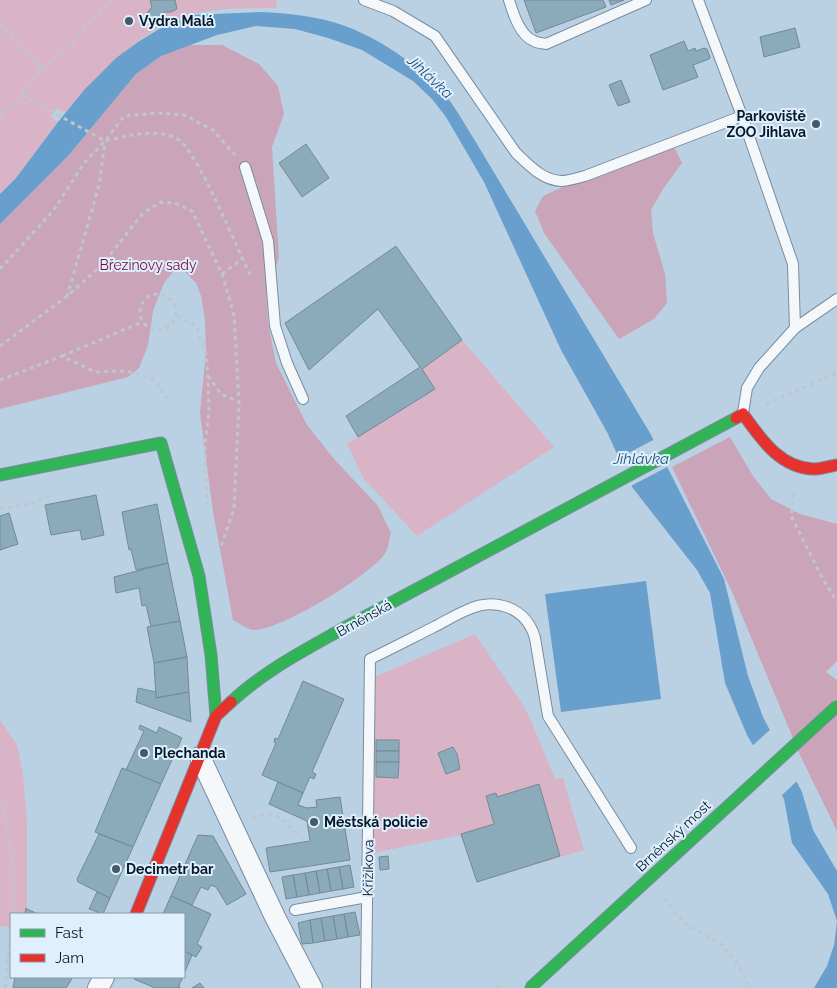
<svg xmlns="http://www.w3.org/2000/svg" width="837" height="988" font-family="Raleway,sans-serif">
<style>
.green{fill:#d9b3c6}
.forest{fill:#caa4b8}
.water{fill:#689fcc}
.pier{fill:#bad1e4}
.building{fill:#8baaba;stroke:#748995}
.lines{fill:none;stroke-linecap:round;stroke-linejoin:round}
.lane-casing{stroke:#798d9e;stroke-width:12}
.street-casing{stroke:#798d9e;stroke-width:22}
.fast-casing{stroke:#798d9e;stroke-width:13}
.jam-casing{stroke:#798d9e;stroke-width:13}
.path{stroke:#bfc6cc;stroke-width:3;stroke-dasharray:4 4;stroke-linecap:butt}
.lane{stroke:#f5f8fb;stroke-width:10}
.street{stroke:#f5f8fb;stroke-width:20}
.fast{stroke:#30b455;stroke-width:11}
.jam{stroke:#e5322d;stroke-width:11}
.fast-bridge-casing{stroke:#798d9e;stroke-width:13;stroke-linecap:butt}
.path-bridge{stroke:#bfc6cc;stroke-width:3;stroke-dasharray:4 4;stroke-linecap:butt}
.fast-bridge{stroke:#30b455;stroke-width:11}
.poi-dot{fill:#44596a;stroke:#e0effd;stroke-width:2}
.labels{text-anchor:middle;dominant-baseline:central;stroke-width:4;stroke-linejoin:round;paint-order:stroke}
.poi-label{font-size:14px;font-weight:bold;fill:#051929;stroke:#e0effd;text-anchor:start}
.park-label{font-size:14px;fill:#750a35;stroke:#e0effd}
.street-label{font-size:14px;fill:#051929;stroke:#e0effd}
.water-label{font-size:15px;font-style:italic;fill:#1f5177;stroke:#e0effd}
</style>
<rect width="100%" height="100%" fill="#bad1e4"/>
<g class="green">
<path d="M 0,0 L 277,0 L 276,8 C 249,8 220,8 193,14 C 143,26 97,75 65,113 L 57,108 L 51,117 L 58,122 L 16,178 L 0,194 Z"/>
<polygon points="462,340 554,447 417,536 364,479 347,444 435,389 422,369"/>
<polygon points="475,634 522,703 530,718 555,779 563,778 584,850 477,882 461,835 373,853 374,677"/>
<polygon points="0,720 17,745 23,775 27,820 27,909 26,909 25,914 11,914 11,927 0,926"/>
</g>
<g class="forest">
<path d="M 187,45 L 222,45 L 259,64 L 278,86 L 284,114 L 272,147 L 279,258 L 266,293 L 268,323 L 276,363 L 307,425 L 334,459 L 378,506 L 391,533 C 389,540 388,550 384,555 C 367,577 281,630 254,630 C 248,630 239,623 233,620 L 213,512 L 200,413 L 206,352 L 205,320 L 201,296 L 196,283 L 178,265 L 164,283 L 153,311 L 148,345 L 139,368 L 128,377 L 0,409 L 0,224 L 68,156 L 136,74 L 161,56 Z"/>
<polygon points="674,147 682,163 663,189 651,210 653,233 665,274 667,303 654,319 619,339 544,233 535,211 543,196 565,186 601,175 629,161"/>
<polygon points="730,437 753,476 771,499 800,514 837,524 837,661 826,672 837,680 837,831 800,755 733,594 672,467"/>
</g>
<g class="water">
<path d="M 259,12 C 288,13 318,16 345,26 C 383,40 426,70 450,101 C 460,115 468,130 477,144 L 650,433 L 724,579 L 748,676 L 763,717 L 802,792 L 813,830 L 837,871 L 837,987 L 836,988 L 814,988 L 827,966 L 834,945 L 837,921 L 828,894 L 792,843 L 784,799 L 747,735 L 725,683 L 710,593 L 697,570 L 632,487 L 607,432 L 561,350 L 484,182 L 446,117 L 432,99 L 413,81 L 362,50 L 328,38 L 295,29 L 256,26 L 217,35 L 161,56 L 136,74 L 68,156 L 0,224 L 0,194 L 16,178 L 58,122 L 85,89 L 116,58 L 138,42 L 159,29 L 191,15 Z"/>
<polygon points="646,581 661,699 561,712 545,594"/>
</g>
<g class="pier">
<polygon points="655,439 669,466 629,487 617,459"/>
<polygon points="772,728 798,780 780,797 751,747"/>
</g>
<g class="building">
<polygon points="150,0 175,0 177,9 171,12 164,12 159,22 147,19 145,15 152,7"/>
<polygon points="524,0 603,0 606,7 536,33"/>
<polygon points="609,0 624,0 611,5"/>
<polygon points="795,28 800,47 764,57 760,37"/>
<polygon points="684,41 688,51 695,48 696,51 704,48 707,49 710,57 709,59 693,65 698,77 663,90 650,55"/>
<polygon points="621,80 630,102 618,106 609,85"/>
<polygon points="306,144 329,178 302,197 279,163"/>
<polygon points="396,246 462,340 422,369 435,389 358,437 346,416 420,367 378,309 309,370 285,323"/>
<polygon points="96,495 104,535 82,540 80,530 51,535 45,505"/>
<polygon points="157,504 168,563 136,570 131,549 129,550 122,512"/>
<polygon points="9,513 18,544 0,550 0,516"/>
<polygon points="168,563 180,621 151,627 146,605 142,606 139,588 116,593 114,577"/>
<polygon points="180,621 187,657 154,663 147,627"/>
<polygon points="187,657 189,692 156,698 154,663"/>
<polygon points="303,681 344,699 312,772 316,774 314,779 310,777 303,793 262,775 276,743 274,742 275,738 278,739"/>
<polygon points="138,688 156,692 156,698 189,692 191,722 136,702"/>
<polygon points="140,725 157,733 159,727 182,738 161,784 126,770 144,731 139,729"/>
<rect x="376" y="740" width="23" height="11"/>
<polygon points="453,747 457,754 460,769 446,774 438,753"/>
<rect x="376" y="751" width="23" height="11"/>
<polygon points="376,762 399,762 398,778 376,777"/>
<polygon points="122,768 161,784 133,847 95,832"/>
<polygon points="278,782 303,793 298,805 307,808 317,807 316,800 340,797 350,860 270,872 266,848 310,841 307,821 269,804"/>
<polygon points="539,784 560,856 477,882 461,834 494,824 486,796 496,793 497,797"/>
<polygon points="99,834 133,847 110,898 78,882 77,879"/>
<polygon points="198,835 213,836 246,894 227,905 216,887 211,885 208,890 201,887 192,905 171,896"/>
<polygon points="388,856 389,869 380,870 379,857"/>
<polygon points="350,865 354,887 343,889 339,867"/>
<polygon points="339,867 343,889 331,891 327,869"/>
<polygon points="327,869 331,891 320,893 316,871"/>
<polygon points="316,871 320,893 309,895 305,873"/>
<polygon points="305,873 309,895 297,897 293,875"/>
<polygon points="293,875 297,897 286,899 282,877"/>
<polygon points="97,892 110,898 103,914 89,909"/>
<polygon points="171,896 211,914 197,944 202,947 196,957 184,951 184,914 163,914"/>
<polygon points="26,908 27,909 38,914 25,914"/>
<polygon points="355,912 360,935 348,937 344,914"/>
<polygon points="344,914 348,937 337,939 333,916"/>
<polygon points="333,916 337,939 325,941 321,918"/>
<polygon points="321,918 325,941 313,943 310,920"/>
<polygon points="310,920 313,943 302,944 298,923"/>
<polygon points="184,951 192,955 184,974"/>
<polygon points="15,977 73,977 66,988 13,988"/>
<polygon points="135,977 183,977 179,985 180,988 155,988 134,979"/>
<polygon points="200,983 204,988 192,988"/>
</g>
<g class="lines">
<defs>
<g id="lane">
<path d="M 364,0 L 393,11 L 435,36 L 516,153 C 529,165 542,180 561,181 C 568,181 577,178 585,176 L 742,116"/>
<path d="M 509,0 C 513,13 520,36 534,41 C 537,43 542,43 546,44 L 646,0"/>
<polyline points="698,0 742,116 793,264 795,328"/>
<polyline points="245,167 268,241 275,326 287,363 303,399"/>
<polyline points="743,413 747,388 759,368 795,328 837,299"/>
<polyline points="295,910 367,897"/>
<path d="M 366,988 L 370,659 C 391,649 412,638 432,628 C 444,622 455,615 467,610 C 495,597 526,607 535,638 L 548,716 L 631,848"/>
</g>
<g id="street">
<polyline points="200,757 275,917 312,988"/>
<polyline points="98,988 104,977"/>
</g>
<g id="fast">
<polyline points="0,475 161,443 199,576 211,655 216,716"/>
<path d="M 231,702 C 264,671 305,650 344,628 L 736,418"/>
</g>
<g id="jam">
<path d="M 736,418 L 743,414 C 761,439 780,468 814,469 C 822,469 829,466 837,465"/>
<polyline points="136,914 216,716 231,702"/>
</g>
</defs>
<use href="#lane" class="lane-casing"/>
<use href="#street" class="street-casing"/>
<use href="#fast" class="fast-casing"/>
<use href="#jam" class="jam-casing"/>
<g class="path">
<polyline points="0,24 41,69"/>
<path d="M 22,95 L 105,141 C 127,136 154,128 176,138 C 197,147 238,253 252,278"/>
<polyline points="0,117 22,95 41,69 64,52 111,0"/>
<polyline points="0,269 53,211 84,163 105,141 124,116 157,113 184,115 213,130 235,155"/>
<polyline points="222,274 242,259"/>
<circle cx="158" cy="312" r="18"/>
<polyline points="67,297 99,185 105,141"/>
<polyline points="177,316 196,326 206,353 208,376 209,411 205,445 207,504"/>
<polyline points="0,346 66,297 102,265 143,213 161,202 175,203 192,211 222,274 234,315 239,402 234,509 220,549"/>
<polyline points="62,356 142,322"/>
<polyline points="208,376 221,394 239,402"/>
<polyline points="0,380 62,356 95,372 126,371 152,378 168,398"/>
<polyline points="766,404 837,373"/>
<polyline points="794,493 791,516 822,577 837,602"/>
<polyline points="0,509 33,503 54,493"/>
<path d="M 0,795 C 9,834 17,874 13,914"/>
<path d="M 252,818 C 276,810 281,818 298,834"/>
<polyline points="665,898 672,910 689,926 720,943 739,966 750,988"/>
<polyline points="5,988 11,931"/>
</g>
<use href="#lane" class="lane"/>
<use href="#street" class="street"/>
<use href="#fast" class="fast"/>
<use href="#jam" class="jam"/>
<defs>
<polyline id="fast-bridge" points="530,988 837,706"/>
</defs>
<use href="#fast-bridge" class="fast-bridge-casing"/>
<polyline class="path-bridge" points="497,988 504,982"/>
<use href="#fast-bridge" class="fast-bridge"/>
</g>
<g class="poi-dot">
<circle cx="129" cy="21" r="5"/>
<circle cx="816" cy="124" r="5"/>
<circle cx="144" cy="753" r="5"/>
<circle cx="314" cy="822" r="5"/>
<circle cx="116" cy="869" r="5"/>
</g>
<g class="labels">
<g class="poi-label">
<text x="139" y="21">Vydra Malá</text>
<text x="806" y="116" text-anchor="end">Parkoviště<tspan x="806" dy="16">ZOO Jihlava</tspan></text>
<text x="154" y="753">Plechanda</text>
<text x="324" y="822">Městská policie</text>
<text x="126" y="869">Decimetr bar</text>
</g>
<g class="park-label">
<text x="148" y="265">Březinovy sady</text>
</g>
<g class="street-label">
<text transform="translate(364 618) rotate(-29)">Brněnská</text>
<text transform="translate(673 836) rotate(-43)">Brněnský most</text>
<text transform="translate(368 868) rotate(-89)">Křižíkova</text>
</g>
<g class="water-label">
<text transform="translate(430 77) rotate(43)">Jihlávka</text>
<text x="641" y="459">Jihlávka</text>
</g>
</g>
<rect x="10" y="913" width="175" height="65" fill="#e0effd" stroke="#8899a8"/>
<rect x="20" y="929" width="25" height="8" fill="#30b455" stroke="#8899a8"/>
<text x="55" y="938" font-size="15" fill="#051929">Fast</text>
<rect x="20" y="954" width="25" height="8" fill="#e5322d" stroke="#8899a8"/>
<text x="55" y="963" font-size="15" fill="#051929">Jam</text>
</svg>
